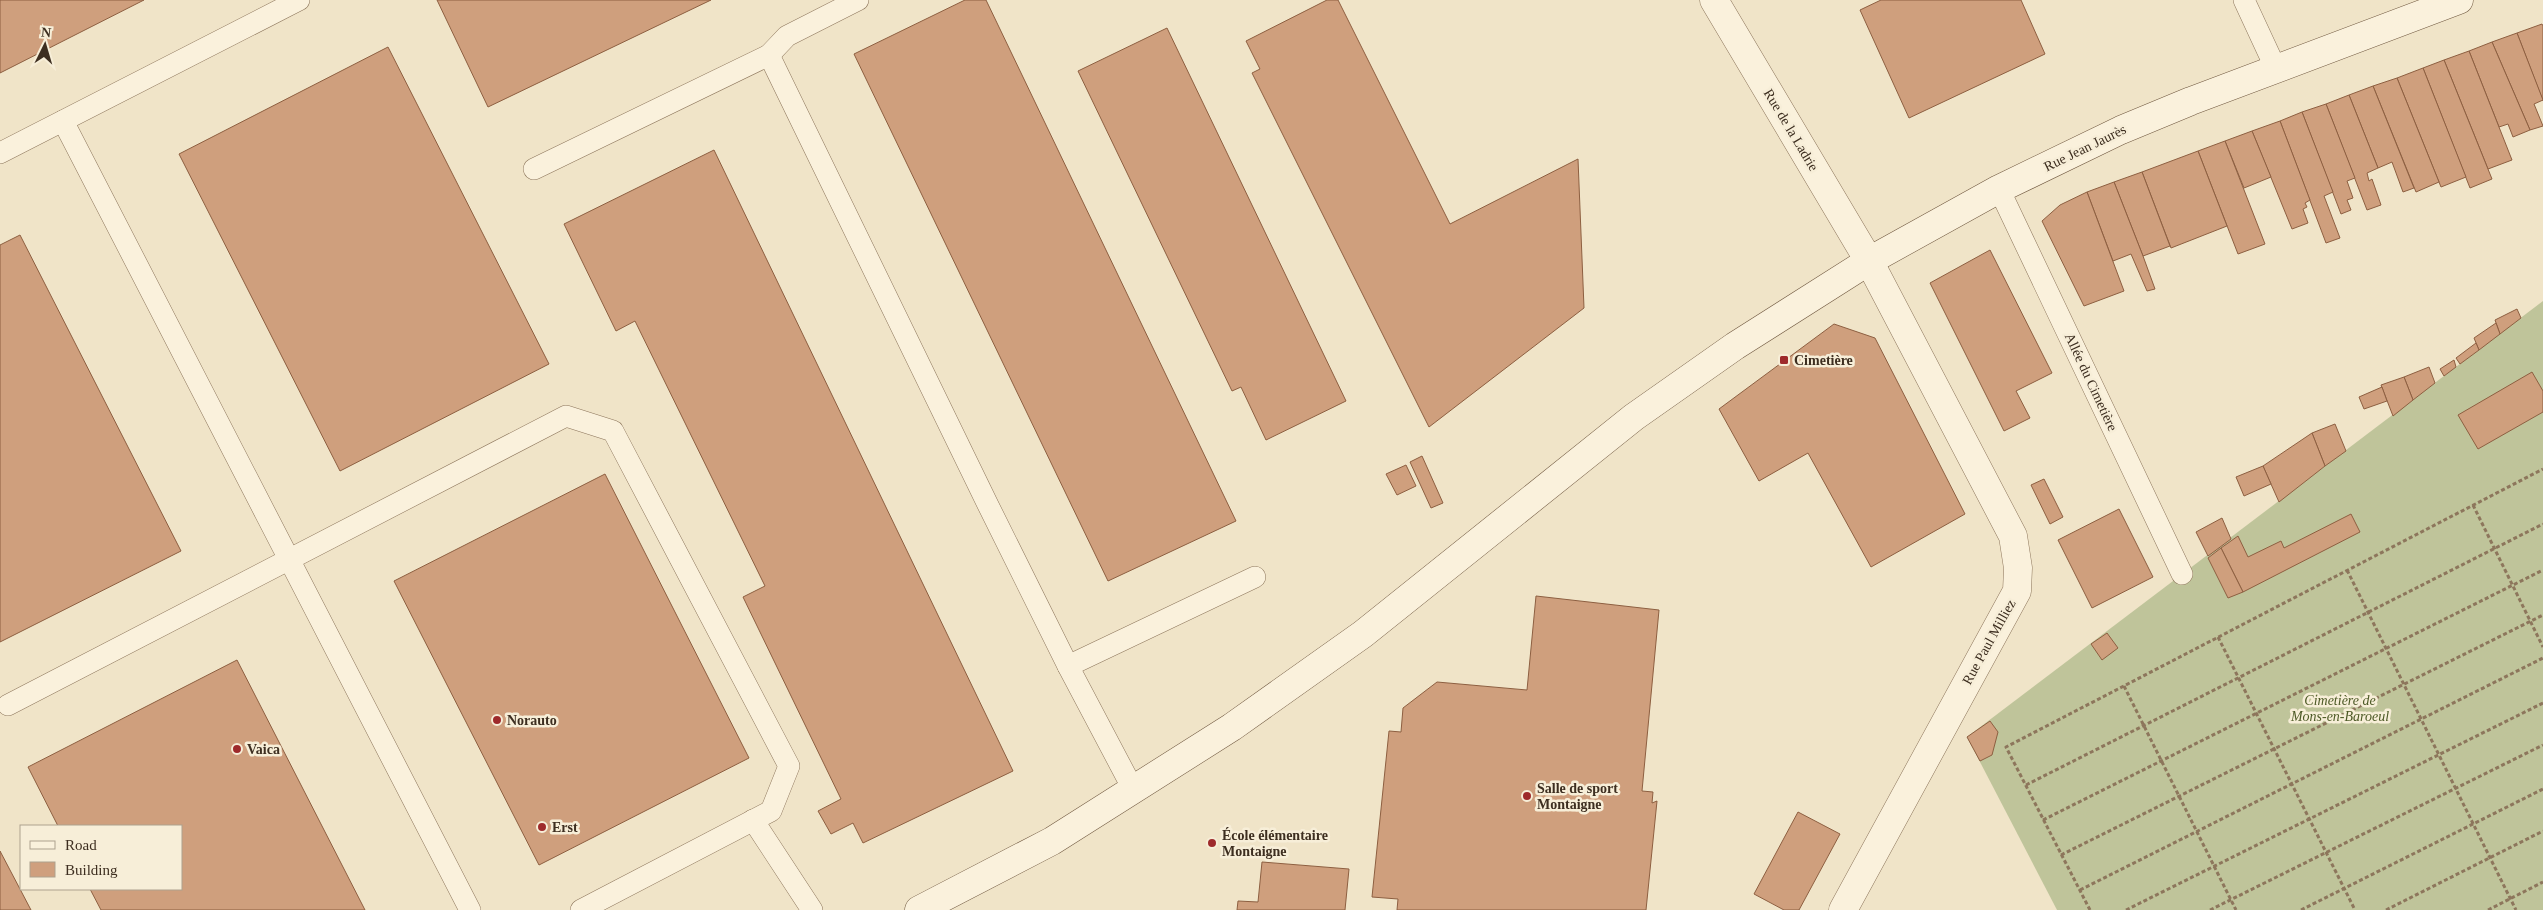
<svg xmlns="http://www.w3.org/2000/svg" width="2543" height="910" font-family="Georgia,serif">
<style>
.cemetery{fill:#bfc49a}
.building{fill:#cf9f7d;stroke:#8d5f41}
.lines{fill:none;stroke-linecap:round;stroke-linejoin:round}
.lane-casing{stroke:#8d765c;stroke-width:22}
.street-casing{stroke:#8d765c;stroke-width:29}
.secondary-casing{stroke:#6f573f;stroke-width:29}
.path{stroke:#8d765c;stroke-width:3;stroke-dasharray:4 2.5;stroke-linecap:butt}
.lane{stroke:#faf1dc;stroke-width:21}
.street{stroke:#faf1dc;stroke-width:28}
.secondary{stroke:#faf1dc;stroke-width:28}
.poi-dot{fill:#9e2a2b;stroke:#f7eed8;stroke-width:2}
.labels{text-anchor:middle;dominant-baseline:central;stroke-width:5;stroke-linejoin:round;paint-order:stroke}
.street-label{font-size:14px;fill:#3d2e20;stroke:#f7eed8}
.poi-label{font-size:14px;font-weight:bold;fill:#3d2e20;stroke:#f7eed8;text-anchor:start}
.park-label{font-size:14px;font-style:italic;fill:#4d5a26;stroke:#f7eed8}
</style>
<rect width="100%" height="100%" fill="#f0e4c8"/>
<polygon class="cemetery" points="2543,301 2543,910 2057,910 1967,737"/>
<g class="building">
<polygon points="0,0 144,0 0,73"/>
<polygon points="437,0 711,0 488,107"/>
<polygon points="965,0 986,0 1236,521 1108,581 854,54"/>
<polygon points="1327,0 1338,0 1450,224 1578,159 1584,308 1429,427 1252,73 1260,69 1246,41"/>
<polygon points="1881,0 2021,0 2045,54 1909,118 1860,10"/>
<polygon points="2542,24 2543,26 2543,101 2517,33"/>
<polygon points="1167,28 1346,401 1266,440 1241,387 1232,391 1078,71"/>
<polygon points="2517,33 2543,100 2534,104 2543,126 2530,130 2492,42"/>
<polygon points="2492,42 2530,130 2513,137 2508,124 2499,127 2469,51"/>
<polygon points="388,47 549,364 340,471 179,154"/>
<polygon points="2469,51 2512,160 2488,169 2444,60"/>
<polygon points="2444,60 2492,179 2470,188 2423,68"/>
<polygon points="2423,68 2466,177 2441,187 2397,78"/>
<polygon points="2397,78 2439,182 2416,192 2373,86"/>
<polygon points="2373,86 2414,188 2403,192 2392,162 2378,168 2349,95"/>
<polygon points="2349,95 2378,168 2367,173 2369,181 2372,179 2381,205 2367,210 2326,104"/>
<polygon points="2326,104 2355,178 2347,181 2353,198 2347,200 2351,210 2341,214 2302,112"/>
<polygon points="2302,112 2333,192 2324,196 2340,238 2326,243 2280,121"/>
<polygon points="2280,121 2310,200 2305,203 2307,207 2303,209 2308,223 2292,229 2252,131"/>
<polygon points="2252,131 2271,177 2244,188 2225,141"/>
<polygon points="2225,141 2265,244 2238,254 2198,151"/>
<polygon points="714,150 1013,771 863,843 853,823 831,834 818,811 841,799 743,597 765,586 635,321 616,331 564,224"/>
<polygon points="2198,151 2227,226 2171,248 2142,172"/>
<polygon points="2142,172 2170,246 2143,256 2114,182"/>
<polygon points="2114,182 2143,256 2155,289 2147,291 2131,254 2113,261 2087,192"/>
<polygon points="2087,192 2124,291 2084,306 2042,221 2060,205"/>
<polygon points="20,235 181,551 0,642 0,245"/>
<polygon points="1990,250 2052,373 2016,391 2030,418 2004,431 1930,283"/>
<polygon points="2517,309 2521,318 2500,334 2495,320"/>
<polygon points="2496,323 2500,334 2479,350 2474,338"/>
<polygon points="1834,324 1875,338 1965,514 1871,567 1808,453 1759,481 1719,409"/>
<polygon points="2476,343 2479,350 2460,364 2456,358"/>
<polygon points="2454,360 2456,367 2444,376 2440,369"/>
<polygon points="2429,367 2435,383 2413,400 2404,377"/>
<polygon points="2532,372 2543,391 2543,412 2478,449 2458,415"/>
<polygon points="2404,377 2413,400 2393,416 2381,385"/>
<polygon points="2382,387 2387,401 2364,409 2359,397"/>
<polygon points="2335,424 2346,451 2325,466 2312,433"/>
<polygon points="2312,433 2325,466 2279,502 2263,466"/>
<polygon points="1422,456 1443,503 1431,508 1410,462"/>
<polygon points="1406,465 1416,486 1397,495 1386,474"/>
<polygon points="2263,466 2271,484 2244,496 2236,477"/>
<polygon points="605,474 749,758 539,865 394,581"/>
<polygon points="2044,479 2063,517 2050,524 2031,485"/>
<polygon points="2119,509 2153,577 2092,608 2058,540"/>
<polygon points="2351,514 2360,532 2243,592 2221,548 2238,536 2248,557 2281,541 2284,548"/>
<polygon points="2222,518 2231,539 2208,556 2196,532"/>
<polygon points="2221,548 2243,592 2228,598 2208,558"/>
<polygon points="1536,596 1659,610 1642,791 1653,792 1652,803 1657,801 1646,910 1397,910 1398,899 1372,897 1389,731 1401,732 1403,708 1437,682 1527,690"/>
<polygon points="2107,633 2118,648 2102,660 2091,644"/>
<polygon points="237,660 365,910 101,910 90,889 181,889 181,826 58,826 28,767"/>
<polygon points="1990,721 1998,732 1992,755 1980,761 1967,737"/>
<polygon points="1798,812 1840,834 1799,910 1784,910 1754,894"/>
<polygon points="0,851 31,910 0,910"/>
<polygon points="1262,862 1349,869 1345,910 1237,910 1238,901 1258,902"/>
</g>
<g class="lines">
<defs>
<g id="lane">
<polyline points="2244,0 2276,69"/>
<polyline points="769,55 787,36 858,0"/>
<polyline points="63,121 470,910"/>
<polyline points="0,153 299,0"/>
<polyline points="534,169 769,55 989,507 1068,666 1134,791"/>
<polyline points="1999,189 2182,574"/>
<polyline points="1068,666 1255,577"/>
<polyline points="8,705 566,416 613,431 789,766 771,811 581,910"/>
<polyline points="753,820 812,910"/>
</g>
<polyline id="street" points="1714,0 1869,261 2013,536 2018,568 2017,591 1843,910"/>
<polyline id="secondary" points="919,910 1052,841 1232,727 1363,634 1634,417 1735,346 1869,261 1999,189 2121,130 2191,101 2459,0"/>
</defs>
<use href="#lane" class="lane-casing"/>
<use href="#street" class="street-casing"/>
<use href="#secondary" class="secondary-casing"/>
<g class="path">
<polyline points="2473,505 2543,647"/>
<polyline points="2347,570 2516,910"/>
<polyline points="2218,637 2355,910"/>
<polyline points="2124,686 2236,910"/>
<polyline points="2026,785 2543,524"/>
<polyline points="2043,820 2543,570"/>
<polyline points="2061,855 2543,615"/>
<polyline points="2080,890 2543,658"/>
<polyline points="2090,910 2006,747 2543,469"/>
<polyline points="2126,910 2543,703"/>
<polyline points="2210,910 2543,745"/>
<polyline points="2301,910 2543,789"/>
<polyline points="2386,910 2543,831"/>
<polyline points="2488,910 2543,882"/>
</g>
<use href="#lane" class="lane"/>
<use href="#street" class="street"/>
<use href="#secondary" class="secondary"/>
</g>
<g class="poi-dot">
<rect x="1779" y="355" width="10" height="10" rx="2.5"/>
<circle cx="497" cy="720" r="5"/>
<circle cx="237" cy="749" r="5"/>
<circle cx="1527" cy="796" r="5"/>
<circle cx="542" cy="827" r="5"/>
<circle cx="1212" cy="843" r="5"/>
</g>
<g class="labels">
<g class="street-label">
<text transform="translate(1791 130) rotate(59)">Rue de la Ladrie</text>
<text transform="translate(2085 148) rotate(-26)">Rue Jean Jaurès</text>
<text transform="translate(2091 382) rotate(65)">Allée du Cimetière</text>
<text transform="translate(1989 642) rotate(-61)">Rue Paul Milliez</text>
</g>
<g class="poi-label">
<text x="1794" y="360">Cimetière</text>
<text x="507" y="720">Norauto</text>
<text x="247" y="749">Vaica</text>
<text x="1537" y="788">Salle de sport<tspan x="1537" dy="16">Montaigne</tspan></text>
<text x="552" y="827">Erst</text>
<text x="1222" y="835">École élémentaire<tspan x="1222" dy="16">Montaigne</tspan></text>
</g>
<g class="park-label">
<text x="2340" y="700">Cimetière de<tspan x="2340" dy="16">Mons-en-Baroeul</tspan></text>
</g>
</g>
<rect x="20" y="825" width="162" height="65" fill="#f7eed8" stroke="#ada18e"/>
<rect x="30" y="841" width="25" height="8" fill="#faf1dc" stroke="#ada18e"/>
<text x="65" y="850" font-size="15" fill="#3d2e20">Road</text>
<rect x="30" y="862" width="25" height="15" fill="#cf9f7d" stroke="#ada18e"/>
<text x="65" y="875" font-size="15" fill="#3d2e20">Building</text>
<g transform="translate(45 45) rotate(5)" stroke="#f7eed8" stroke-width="4" paint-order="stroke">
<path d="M0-4L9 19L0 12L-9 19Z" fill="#3d2e20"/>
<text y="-8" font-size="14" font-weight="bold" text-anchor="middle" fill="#3d2e20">N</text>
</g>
</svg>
